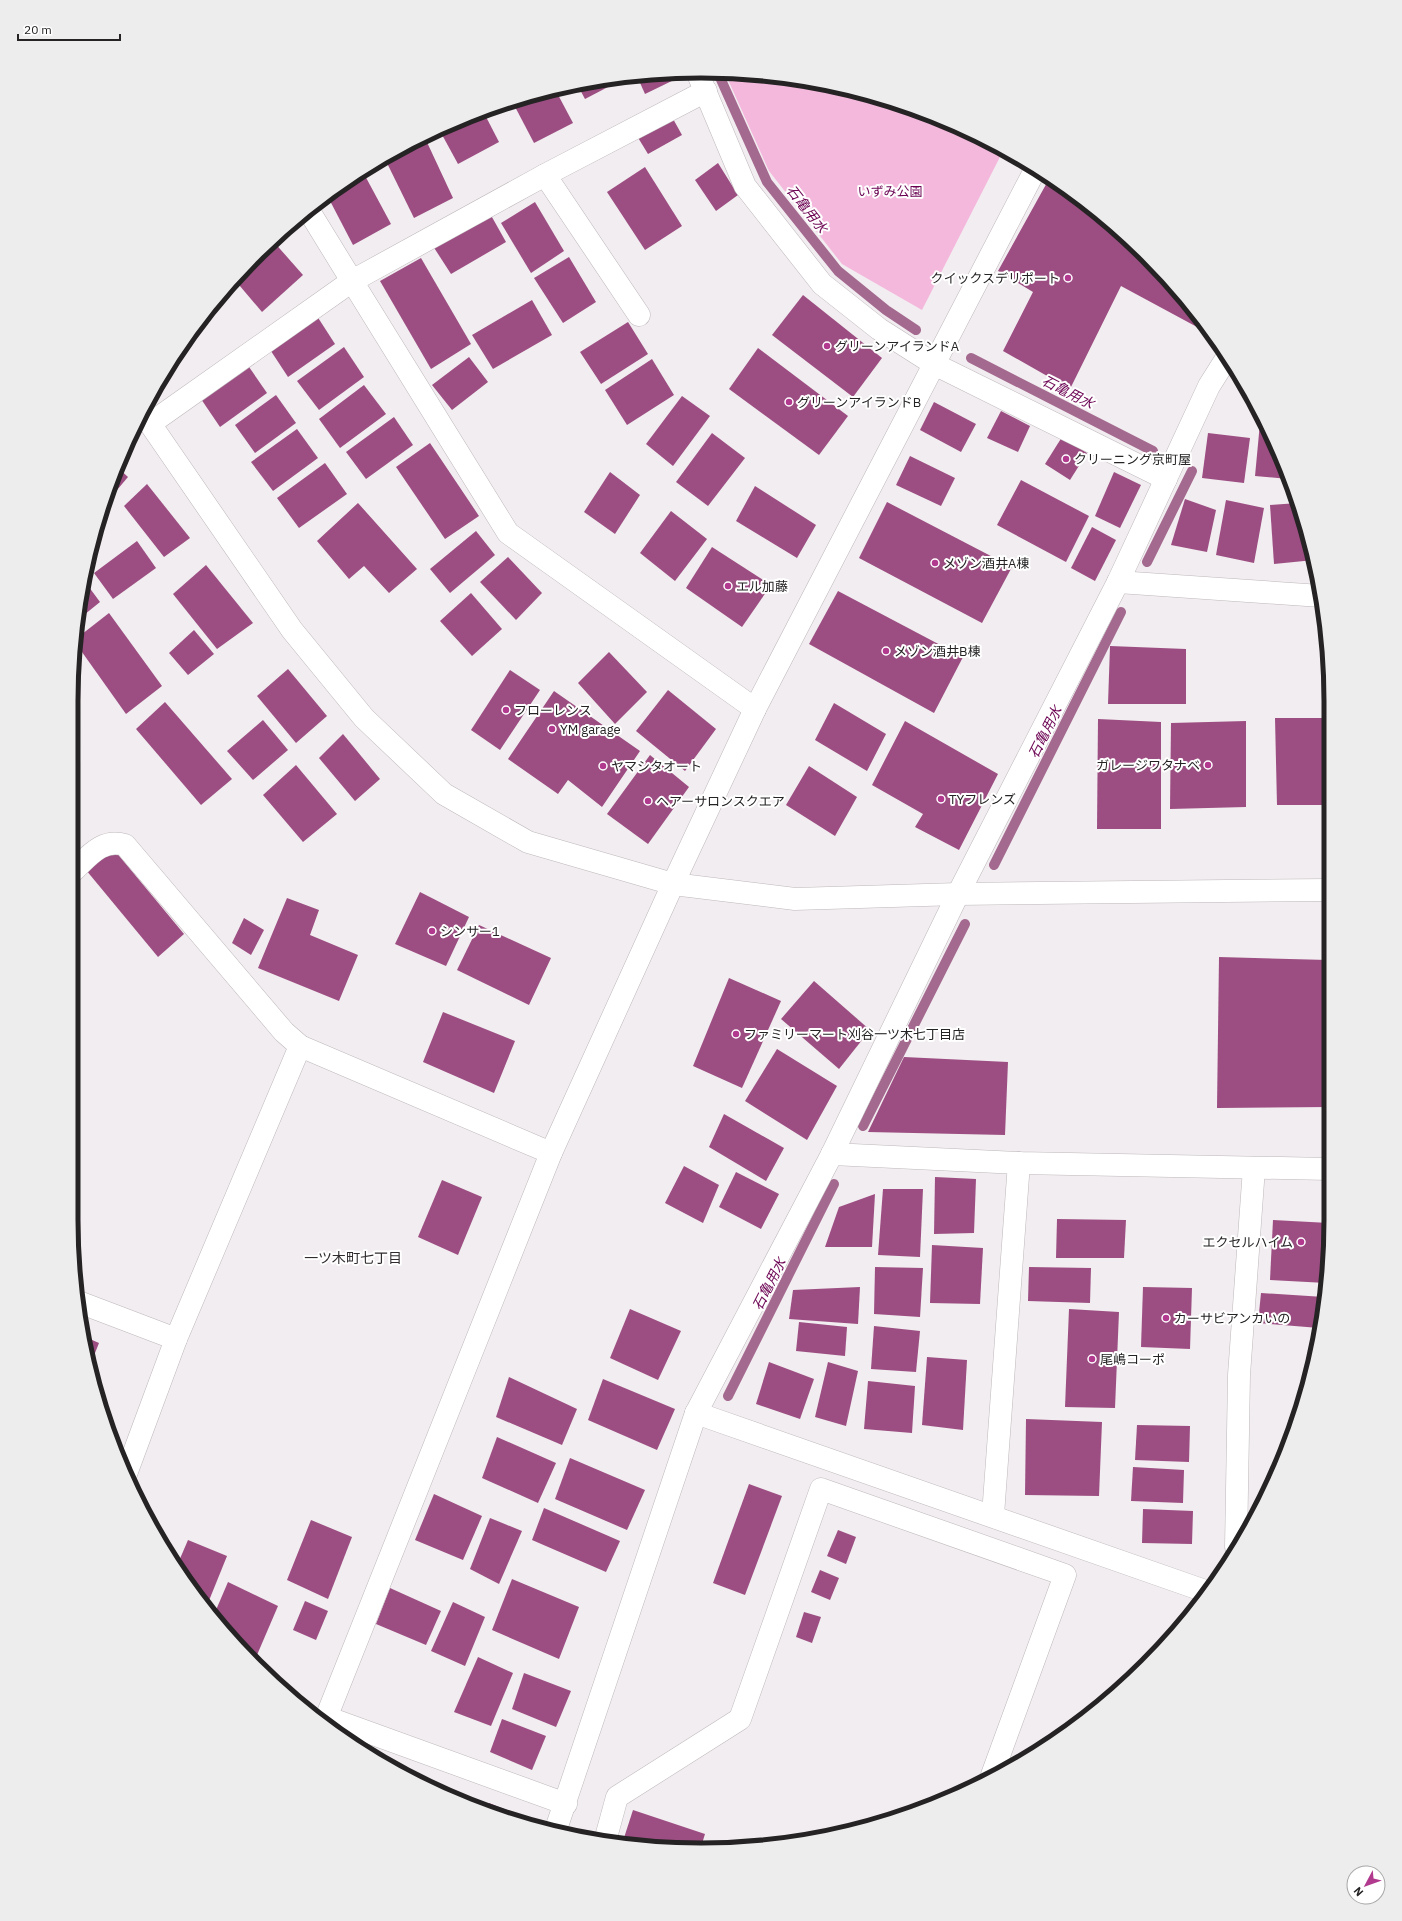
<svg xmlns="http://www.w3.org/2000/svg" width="1402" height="1921" font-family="'IBM Plex Sans','Noto Sans JP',sans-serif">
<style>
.green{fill:#f3b8dc}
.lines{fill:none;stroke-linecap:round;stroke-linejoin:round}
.stream{stroke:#a4698f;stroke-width:10}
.building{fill:#9c4e82}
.minor-casing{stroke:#beb8bb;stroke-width:23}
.minor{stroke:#fff;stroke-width:22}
.poi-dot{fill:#b1398e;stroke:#fff;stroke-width:1.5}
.labels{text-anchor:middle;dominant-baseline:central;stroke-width:4;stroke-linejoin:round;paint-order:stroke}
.park-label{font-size:13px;fill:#690051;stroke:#fff}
.poi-label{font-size:13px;fill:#252324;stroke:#fff;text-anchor:start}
.water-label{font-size:14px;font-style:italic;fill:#6f0856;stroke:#fff}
.neighbourhood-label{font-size:14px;fill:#302c2e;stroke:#fff}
.rim{fill:none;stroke:#252324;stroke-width:5}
</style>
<rect width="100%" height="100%" fill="#f2edf0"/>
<polygon class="green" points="742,72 864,93 980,136 1003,151 922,310 842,264 769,171 725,73"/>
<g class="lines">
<g class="stream">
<polyline points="718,73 767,182 838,271 886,310 916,330"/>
<polyline points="971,358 1153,451"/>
<polyline points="1147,562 1192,471"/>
<polyline points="994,865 1121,612"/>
<polyline points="863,1126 965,924"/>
<polyline points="728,1396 834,1184"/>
</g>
</g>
<g class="building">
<polygon points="679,74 680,77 645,94 637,76"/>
<polygon points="619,76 629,76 585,99 578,86"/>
<polygon points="556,91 573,123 534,143 512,101"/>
<polygon points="483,111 499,142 458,164 440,131"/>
<polygon points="672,117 682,135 648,154 637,136"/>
<polygon points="425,138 453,198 414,218 385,159"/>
<polygon points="718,163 738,195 716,211 695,180"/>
<polygon points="645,167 682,226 645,250 607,192"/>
<polygon points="363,172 391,224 353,245 328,197"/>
<polygon points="1049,179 1085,201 1175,286 1211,332 1210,334 1121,286 1070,389 1003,351 1033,292 998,271"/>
<polygon points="535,202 564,251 531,273 501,223"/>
<polygon points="488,210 506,242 451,274 431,243"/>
<polygon points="273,241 303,275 262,312 234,279"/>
<polygon points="569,257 596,302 563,323 534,278"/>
<polygon points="421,258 471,344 431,369 380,281"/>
<polygon points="803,295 882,358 853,397 772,335"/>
<polygon points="532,300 552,335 493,369 472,335"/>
<polygon points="315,313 335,344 288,377 267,345"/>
<polygon points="628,322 648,354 601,384 580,352"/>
<polygon points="344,347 364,377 319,410 297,381"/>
<polygon points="758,348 848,416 819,455 729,389"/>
<polygon points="469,357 488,382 452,410 432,385"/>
<polygon points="652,359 674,395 627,425 605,390"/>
<polygon points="247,364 267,393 220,427 199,396"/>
<polygon points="364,385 386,414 340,448 319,419"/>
<polygon points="276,395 296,423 255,453 235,425"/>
<polygon points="682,396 710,416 673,466 646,444"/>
<polygon points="934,402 976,424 961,452 920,430"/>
<polygon points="1001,411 1030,426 1018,452 987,438"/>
<polygon points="394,417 413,445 366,479 346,452"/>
<polygon points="1260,423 1263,423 1283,460 1288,479 1255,476"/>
<polygon points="297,429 318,458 273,491 251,462"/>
<polygon points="712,433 745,458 708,506 676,482"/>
<polygon points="1208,433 1250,438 1244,483 1202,478"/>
<polygon points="1062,437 1087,453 1070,480 1045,464"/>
<polygon points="430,443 479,516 445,539 396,467"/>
<polygon points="910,456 955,478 941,506 896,485"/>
<polygon points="325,463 347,494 299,528 277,498"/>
<polygon points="117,467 128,477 106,503"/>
<polygon points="610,472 640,495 615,534 584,512"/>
<polygon points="1114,472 1141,485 1120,528 1095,516"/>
<polygon points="1021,480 1089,516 1066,562 997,525"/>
<polygon points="147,484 190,538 164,557 124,506"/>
<polygon points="755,486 816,525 797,558 736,521"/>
<polygon points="1185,499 1216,510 1207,552 1171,545"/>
<polygon points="1226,500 1264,508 1254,563 1216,555"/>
<polygon points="887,502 1012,567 982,623 859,558"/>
<polygon points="358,503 417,569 389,593 364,566 349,579 317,541"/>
<polygon points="1298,503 1309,538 1314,560 1274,564 1270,505"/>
<polygon points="671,511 707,539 675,581 640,553"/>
<polygon points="1092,527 1116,540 1095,581 1071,568"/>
<polygon points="476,531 495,555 450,593 430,569"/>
<polygon points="137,541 156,568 113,599 94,573"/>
<polygon points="712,547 771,585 742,627 686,588"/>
<polygon points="508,557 542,593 516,620 480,582"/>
<polygon points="206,565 253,623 217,649 173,594"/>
<polygon points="83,579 100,602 79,619 80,610"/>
<polygon points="838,591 963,657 934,713 809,644"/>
<polygon points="471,593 502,629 472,656 440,621"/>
<polygon points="109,613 162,686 126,714 77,645 77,638"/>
<polygon points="194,630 214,654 188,675 169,653"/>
<polygon points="1110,646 1186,649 1186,704 1108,704"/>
<polygon points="609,652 647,692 615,724 578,683"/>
<polygon points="288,669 327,716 296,743 257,696"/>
<polygon points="510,670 540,690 500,750 471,730"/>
<polygon points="668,690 716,729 685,771 636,731"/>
<polygon points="554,691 640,751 602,807 568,780 558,794 508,759"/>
<polygon points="165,702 232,779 201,805 136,729"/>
<polygon points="834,703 886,734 867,771 815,740"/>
<polygon points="1275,718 1326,718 1327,805 1277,805"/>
<polygon points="1098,719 1161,722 1161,829 1097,829"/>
<polygon points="263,720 288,750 253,780 227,751"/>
<polygon points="905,721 998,774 959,850 915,827 923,814 872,785"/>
<polygon points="1246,721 1246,807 1170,809 1171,723"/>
<polygon points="343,734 380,779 355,801 319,758"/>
<polygon points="650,755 689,787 648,844 607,814"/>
<polygon points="296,765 337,814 303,842 263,795"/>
<polygon points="809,766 857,797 835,836 786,805"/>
<polygon points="111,846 184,934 158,957 86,870"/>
<polygon points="420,892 469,917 446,966 395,944"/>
<polygon points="287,898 319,910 310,935 358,955 339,1001 258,968"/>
<polygon points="244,918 264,930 251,955 232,943"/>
<polygon points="479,925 551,958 529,1005 457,970"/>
<polygon points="1219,957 1328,960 1329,1107 1217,1108"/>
<polygon points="729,978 781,1001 742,1088 693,1066"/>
<polygon points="814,981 870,1030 839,1069 781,1019"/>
<polygon points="443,1012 515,1041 494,1093 423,1062"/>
<polygon points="777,1049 837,1086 807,1140 745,1101"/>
<polygon points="904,1057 1008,1062 1005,1135 868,1132"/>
<polygon points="724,1114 784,1148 766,1181 709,1147"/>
<polygon points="684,1166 719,1185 703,1223 665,1203"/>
<polygon points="736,1172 779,1194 761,1229 719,1207"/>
<polygon points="935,1177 976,1179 974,1233 934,1234"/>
<polygon points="442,1180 482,1197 458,1255 418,1237"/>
<polygon points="883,1189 923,1189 920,1257 878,1255"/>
<polygon points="875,1194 872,1247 825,1247 839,1207"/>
<polygon points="1057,1219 1126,1220 1124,1258 1056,1258"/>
<polygon points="1273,1220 1329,1223 1330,1261 1326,1283 1270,1280"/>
<polygon points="932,1245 983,1248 980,1304 930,1303"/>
<polygon points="875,1267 923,1268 920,1317 874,1314"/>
<polygon points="1029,1267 1091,1268 1090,1303 1028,1301"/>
<polygon points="860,1287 858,1324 789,1319 793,1290"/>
<polygon points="1143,1287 1192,1288 1190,1349 1141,1347"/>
<polygon points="1261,1293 1324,1297 1319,1328 1258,1323"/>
<polygon points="630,1309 681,1331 658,1380 610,1358"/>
<polygon points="1069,1309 1119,1312 1115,1408 1065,1407"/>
<polygon points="799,1322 847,1327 845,1356 796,1351"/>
<polygon points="874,1326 920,1331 916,1372 871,1369"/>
<polygon points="83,1336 99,1343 89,1368 87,1357"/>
<polygon points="927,1357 967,1360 963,1430 922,1425"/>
<polygon points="769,1362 814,1379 800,1419 756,1404"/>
<polygon points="828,1362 858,1371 846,1426 815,1417"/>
<polygon points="509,1377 577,1409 562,1445 496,1417"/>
<polygon points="603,1379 675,1409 657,1450 588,1420"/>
<polygon points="868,1381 915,1386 912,1433 864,1429"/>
<polygon points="1026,1419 1102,1422 1099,1496 1025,1495"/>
<polygon points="1137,1425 1190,1426 1189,1462 1135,1460"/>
<polygon points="497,1437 556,1463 538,1503 482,1478"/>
<polygon points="570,1458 645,1490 627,1530 555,1499"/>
<polygon points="1133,1467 1184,1470 1183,1503 1131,1501"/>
<polygon points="749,1484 782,1496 745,1595 713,1583"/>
<polygon points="434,1494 482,1516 463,1560 415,1540"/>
<polygon points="544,1508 620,1541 606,1572 532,1540"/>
<polygon points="1143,1509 1193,1511 1192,1544 1142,1543"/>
<polygon points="490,1518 522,1531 499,1584 470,1569"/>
<polygon points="311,1520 352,1537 328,1599 287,1580"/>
<polygon points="838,1530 856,1537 846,1564 827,1556"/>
<polygon points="188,1540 227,1556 206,1608 176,1568"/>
<polygon points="164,1545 174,1549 171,1558"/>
<polygon points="820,1570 839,1578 830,1600 811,1592"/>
<polygon points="512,1579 579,1607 559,1659 492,1630"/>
<polygon points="228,1582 278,1606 254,1662 227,1635 213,1617"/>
<polygon points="390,1588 441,1611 426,1645 376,1624"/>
<polygon points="305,1601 328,1611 316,1640 293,1630"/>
<polygon points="453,1602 485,1617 465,1666 431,1651"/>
<polygon points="804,1612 821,1617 812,1643 796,1637"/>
<polygon points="478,1657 513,1673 491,1726 454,1712"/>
<polygon points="524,1673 571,1691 556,1727 512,1709"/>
<polygon points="502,1719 546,1736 532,1770 490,1752"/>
<polygon points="489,1803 530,1819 528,1824 486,1811"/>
<polygon points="633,1810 705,1834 701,1847 660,1849 622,1844"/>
</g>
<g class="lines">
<defs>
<g id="minor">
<polyline points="698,74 745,186 822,284 879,329 934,364 1166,479"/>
<polyline points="545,175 639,315"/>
<polyline points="309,211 352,281 545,175 706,91"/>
<polyline points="142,412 292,630 364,718 444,794 528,842 673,884 795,899 958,894 1327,890"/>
<polyline points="151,423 352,281 508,533 755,709"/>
<polyline points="1118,582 1321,596"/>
<path d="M 73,871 C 89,856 102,838 125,845 L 284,1032 L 300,1046 L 551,1153"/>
<polyline points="832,1154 1019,1163 1329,1169"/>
<polyline points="76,1301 176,1339"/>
<polyline points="696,1413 1208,1592"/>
<polyline points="126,1474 176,1339 300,1046"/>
<polyline points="993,1515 1019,1163"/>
<polyline points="1236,1547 1239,1375 1254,1168"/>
<polyline points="326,1717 566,1804"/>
<polyline points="324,1723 551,1153 673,884 755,709 1035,170"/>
<polyline points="555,1832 696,1413 832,1154 958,894 1118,582 1209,386 1228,356"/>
<polyline points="605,1841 617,1797 740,1719 821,1489 1065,1575 992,1775"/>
</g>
</defs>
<use href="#minor" class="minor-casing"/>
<use href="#minor" class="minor"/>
</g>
<g class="poi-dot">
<circle cx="1068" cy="278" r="4"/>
<circle cx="827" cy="346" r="4"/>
<circle cx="789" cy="402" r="4"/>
<circle cx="1066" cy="459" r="4"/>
<circle cx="935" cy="563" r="4"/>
<circle cx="728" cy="586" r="4"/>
<circle cx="886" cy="651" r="4"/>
<circle cx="506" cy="710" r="4"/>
<circle cx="552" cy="729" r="4"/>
<circle cx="1208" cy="765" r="4"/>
<circle cx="603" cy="766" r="4"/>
<circle cx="941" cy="799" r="4"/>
<circle cx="648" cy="801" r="4"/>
<circle cx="432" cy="931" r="4"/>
<circle cx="736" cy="1034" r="4"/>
<circle cx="1301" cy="1242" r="4"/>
<circle cx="1166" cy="1318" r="4"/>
<circle cx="1092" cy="1359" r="4"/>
</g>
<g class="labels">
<g class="park-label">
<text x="890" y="191">いずみ公園</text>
</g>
<g class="poi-label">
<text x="1060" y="278" text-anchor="end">クイックスデリポート</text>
<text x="835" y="346">グリーンアイランドA</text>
<text x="797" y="402">グリーンアイランドB</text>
<text x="1074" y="459">クリーニング京町屋</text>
<text x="943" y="563">メゾン酒井A棟</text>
<text x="736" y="586">エル加藤</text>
<text x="894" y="651">メゾン酒井B棟</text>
<text x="514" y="710">フローレンス</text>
<text x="560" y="729">YM garage</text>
<text x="1200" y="765" text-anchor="end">ガレージワタナベ</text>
<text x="611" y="766">ヤマシタオート</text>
<text x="949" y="799">TYフレンズ</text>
<text x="656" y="801">ヘアーサロンスクエア</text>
<text x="440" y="931">シンサー1</text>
<text x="744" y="1034">ファミリーマート刈谷一ツ木七丁目店</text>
<text x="1293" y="1242" text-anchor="end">エクセルハイム</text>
<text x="1174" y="1318">カーサビアンカいの</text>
<text x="1100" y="1359">尾嶋コーポ</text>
</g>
<g class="water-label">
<text transform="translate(807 209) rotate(52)">石亀用水</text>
<text transform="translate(1068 392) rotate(27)">石亀用水</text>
<text transform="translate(1045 732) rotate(-63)">石亀用水</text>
<text transform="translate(769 1284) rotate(-63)">石亀用水</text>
</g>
<g class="neighbourhood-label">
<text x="353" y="1258">一ツ木町七丁目</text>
</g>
</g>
<path d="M0 0H1402V1921H0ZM701 78H701A623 623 0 0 1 1324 701V1220A623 623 0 0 1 701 1843H701A623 623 0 0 1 78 1220V701A623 623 0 0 1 701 78Z" fill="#eeeded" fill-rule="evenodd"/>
<path class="rim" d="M701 78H701A623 623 0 0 1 1324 701V1220A623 623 0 0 1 701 1843H701A623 623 0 0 1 78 1220V701A623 623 0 0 1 701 78Z"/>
<g transform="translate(1366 1885) rotate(229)"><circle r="19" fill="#ffffff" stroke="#a8a7a7"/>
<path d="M0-3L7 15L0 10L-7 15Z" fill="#b1398e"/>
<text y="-6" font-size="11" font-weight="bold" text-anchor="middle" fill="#252324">N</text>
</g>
<path d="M18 34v6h102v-6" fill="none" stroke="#252324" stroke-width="2"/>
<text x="24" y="34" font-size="12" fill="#252324" stroke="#ffffff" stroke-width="3" paint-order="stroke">20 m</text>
</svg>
